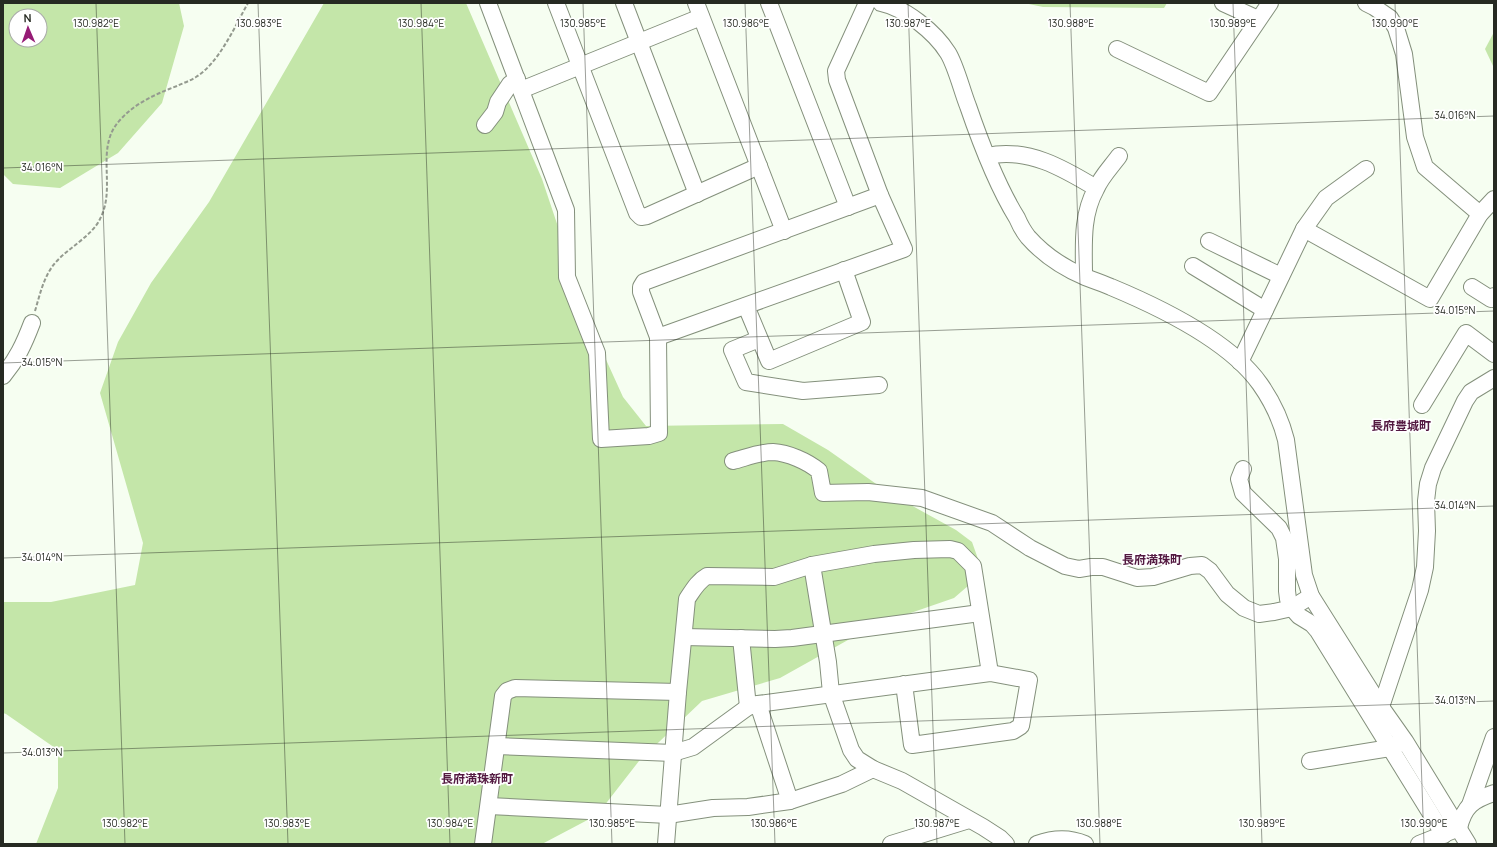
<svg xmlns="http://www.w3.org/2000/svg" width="1497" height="847" font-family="Manrope,'Noto Sans JP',sans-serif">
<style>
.green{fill:#c4e6a9;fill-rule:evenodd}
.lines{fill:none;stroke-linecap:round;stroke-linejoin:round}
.minor-casing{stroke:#84907c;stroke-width:18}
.path{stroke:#949a8f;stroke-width:2;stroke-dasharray:4 2;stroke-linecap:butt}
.minor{stroke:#fff;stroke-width:16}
.ticks{fill:none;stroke:#262a22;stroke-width:1;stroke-opacity:0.45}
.labels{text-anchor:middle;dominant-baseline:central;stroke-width:3.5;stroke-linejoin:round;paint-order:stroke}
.quarter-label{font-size:12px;font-weight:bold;fill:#531941;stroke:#fff}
.ticks-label{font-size:10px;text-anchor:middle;fill:#262a22;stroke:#fff;stroke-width:3.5;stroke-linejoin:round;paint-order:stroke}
</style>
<rect width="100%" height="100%" fill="#f6fef1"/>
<g class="green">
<path d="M 3,3 L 179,3 L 184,26 L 162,103 L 118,153 L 60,188 L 13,184 L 3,174 ZM 16,16 L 40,16 L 40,40 L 16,40 Z"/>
<polygon points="324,3 466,3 542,179 593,331 623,397 646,426 783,424 828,450 889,493 956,530 972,542 983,573 954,598 873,626 780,678 702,701 639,761 597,815 542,844 36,844 58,788 58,750 6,714 3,713 3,602 51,602 135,585 143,543 100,393 118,342 151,283 209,202"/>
<polygon points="1024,3 1167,3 1164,8 1043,7"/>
<polygon points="1494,32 1494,68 1485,49"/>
</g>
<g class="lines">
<defs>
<g id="minor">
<polyline points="488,3 566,210 567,277 597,353 601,439 649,436 659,433 658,337 641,292 641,287 644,282 880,195"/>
<polyline points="556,3 637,213 641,217 647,216 759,166"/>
<polyline points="624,3 697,194"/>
<polyline points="696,3 784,231"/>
<polyline points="769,3 848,207"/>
<path d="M 881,3 C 905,8 935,32 948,53 C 956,66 962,91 968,106 C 981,144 996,184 1017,218 C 1020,225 1024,232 1028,237 C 1043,254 1064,268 1085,277 C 1093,280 1102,283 1111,287 C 1159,307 1229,340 1260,384 C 1272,401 1281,420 1286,440 L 1304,575 L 1311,596 L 1381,707 L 1405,741 L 1468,844"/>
<polyline points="1223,3 1258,19"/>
<polyline points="1366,3 1374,7 1390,18 1396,28 1404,54 1415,137 1425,167 1480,214"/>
<polyline points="1117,49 1209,93 1270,3"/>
<polyline points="521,90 701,17"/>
<polyline points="485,125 495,112 498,102 510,84 517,79"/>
<path d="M 987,156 C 1027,147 1063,168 1096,188"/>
<polyline points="1304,229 1430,299 1480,214 1494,199"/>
<polyline points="1209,241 1281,276"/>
<polyline points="1193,266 1265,310"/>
<path d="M 1084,276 C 1084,246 1081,216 1096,189 C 1101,177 1111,167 1119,156"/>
<polyline points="1472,287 1491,299 1494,296"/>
<polyline points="746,306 769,361 862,322 844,270"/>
<polyline points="658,337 904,249 880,195 837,80 836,71 867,3"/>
<polyline points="759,339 732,350 746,382 803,391 879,385"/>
<polyline points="1240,362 1304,229 1326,198 1366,169"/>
<path d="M 3,376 C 17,359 24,344 32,323"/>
<polyline points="1422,405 1466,333 1494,354"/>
<path d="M 733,461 C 745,458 760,452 773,452 C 788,453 807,461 819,471 L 823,493 L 868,492 L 922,498 L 992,523 L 1030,548 L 1065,566 L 1079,569 L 1091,567 L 1103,567 L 1137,578 L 1153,577 L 1190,566 L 1202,565 L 1210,571 L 1227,594 L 1244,608 L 1259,614 L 1274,612 L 1292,608 L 1311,596"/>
<polyline points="1243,469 1239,479 1243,493 1279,528 1284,538 1287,559 1287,591 1288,599 1292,608 1299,616 1312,624 1318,631 1444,835"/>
<polyline points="812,565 828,662 831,693 851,750 857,759 873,769 902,781 983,827 1000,838 1006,844"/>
<polyline points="684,637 775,639 792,638 980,613"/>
<polyline points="741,638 748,707"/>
<polyline points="758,704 790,801"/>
<polyline points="1381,707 1420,590 1425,567 1427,531 1426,501 1428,484 1433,468 1465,401 1471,392 1494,378"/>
<polyline points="497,746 673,753 693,747 748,707 758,704 990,673 1029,680 1021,726 1013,731 912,745 904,684"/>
<polyline points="1310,761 1390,748 1398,744"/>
<polyline points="1470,805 1494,737"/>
<polyline points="489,806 668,815 713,808 748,807 790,801 842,784 873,769"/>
<polyline points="483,844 503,696 507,691 515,688 678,692"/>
<path d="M 666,844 L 678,692 L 687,599 C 693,590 698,581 707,576 L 774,577 L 812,565 L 874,554 L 914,550 L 950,549 L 958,551 L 973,566 L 990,673"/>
<polyline points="891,844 969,820"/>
<path d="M 1037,844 C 1053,838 1069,837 1085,844"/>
<path d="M 1419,844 L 1459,828 C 1464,806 1473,800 1494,793"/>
</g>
</defs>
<use href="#minor" class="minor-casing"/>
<path class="path" d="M 35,311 C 40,294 44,276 55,263 C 68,248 92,236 100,219 C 117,187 94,148 120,120 C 135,103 156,94 177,86 C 183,83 190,81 196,77 C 219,63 235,26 248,3"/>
<use href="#minor" class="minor"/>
</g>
<path class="ticks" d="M 96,3 L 125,844M 258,3 L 288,844M 421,3 L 450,844M 583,3 L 612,844M 745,3 L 775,844M 908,3 L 937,844M 1070,3 L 1100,844M 1233,3 L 1262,844M 1395,3 L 1424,844M 3,168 L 1494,116M 3,363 L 1494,311M 3,558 L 1494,506M 3,753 L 1494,701"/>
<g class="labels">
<g class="quarter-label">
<text x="1401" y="425">長府豊城町</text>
<text x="1152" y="559">長府満珠町</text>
<text x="477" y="778">長府満珠新町</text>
</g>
</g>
<g class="ticks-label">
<text x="96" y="27">130.982°E</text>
<text x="259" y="27">130.983°E</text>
<text x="421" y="27">130.984°E</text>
<text x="583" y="27">130.985°E</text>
<text x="746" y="27">130.986°E</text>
<text x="908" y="27">130.987°E</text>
<text x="1071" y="27">130.988°E</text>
<text x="1233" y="27">130.989°E</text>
<text x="1395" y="27">130.990°E</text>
<text x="1455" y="119">34.016°N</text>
<text x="42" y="171">34.016°N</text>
<text x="1455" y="314">34.015°N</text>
<text x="42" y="366">34.015°N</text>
<text x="1455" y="509">34.014°N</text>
<text x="42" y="561">34.014°N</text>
<text x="1455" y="704">34.013°N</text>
<text x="42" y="756">34.013°N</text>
<text x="125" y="827">130.982°E</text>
<text x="287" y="827">130.983°E</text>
<text x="450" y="827">130.984°E</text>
<text x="612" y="827">130.985°E</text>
<text x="774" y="827">130.986°E</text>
<text x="937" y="827">130.987°E</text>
<text x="1099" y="827">130.988°E</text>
<text x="1262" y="827">130.989°E</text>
<text x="1424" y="827">130.990°E</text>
</g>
<rect width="1497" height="847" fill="none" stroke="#262a22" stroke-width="8"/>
<g transform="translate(28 28) rotate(358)"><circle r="19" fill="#ffffff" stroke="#a8aaa7"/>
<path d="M0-3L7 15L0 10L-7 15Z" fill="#961b75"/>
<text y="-6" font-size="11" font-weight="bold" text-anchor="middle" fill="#262a22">N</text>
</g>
</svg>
